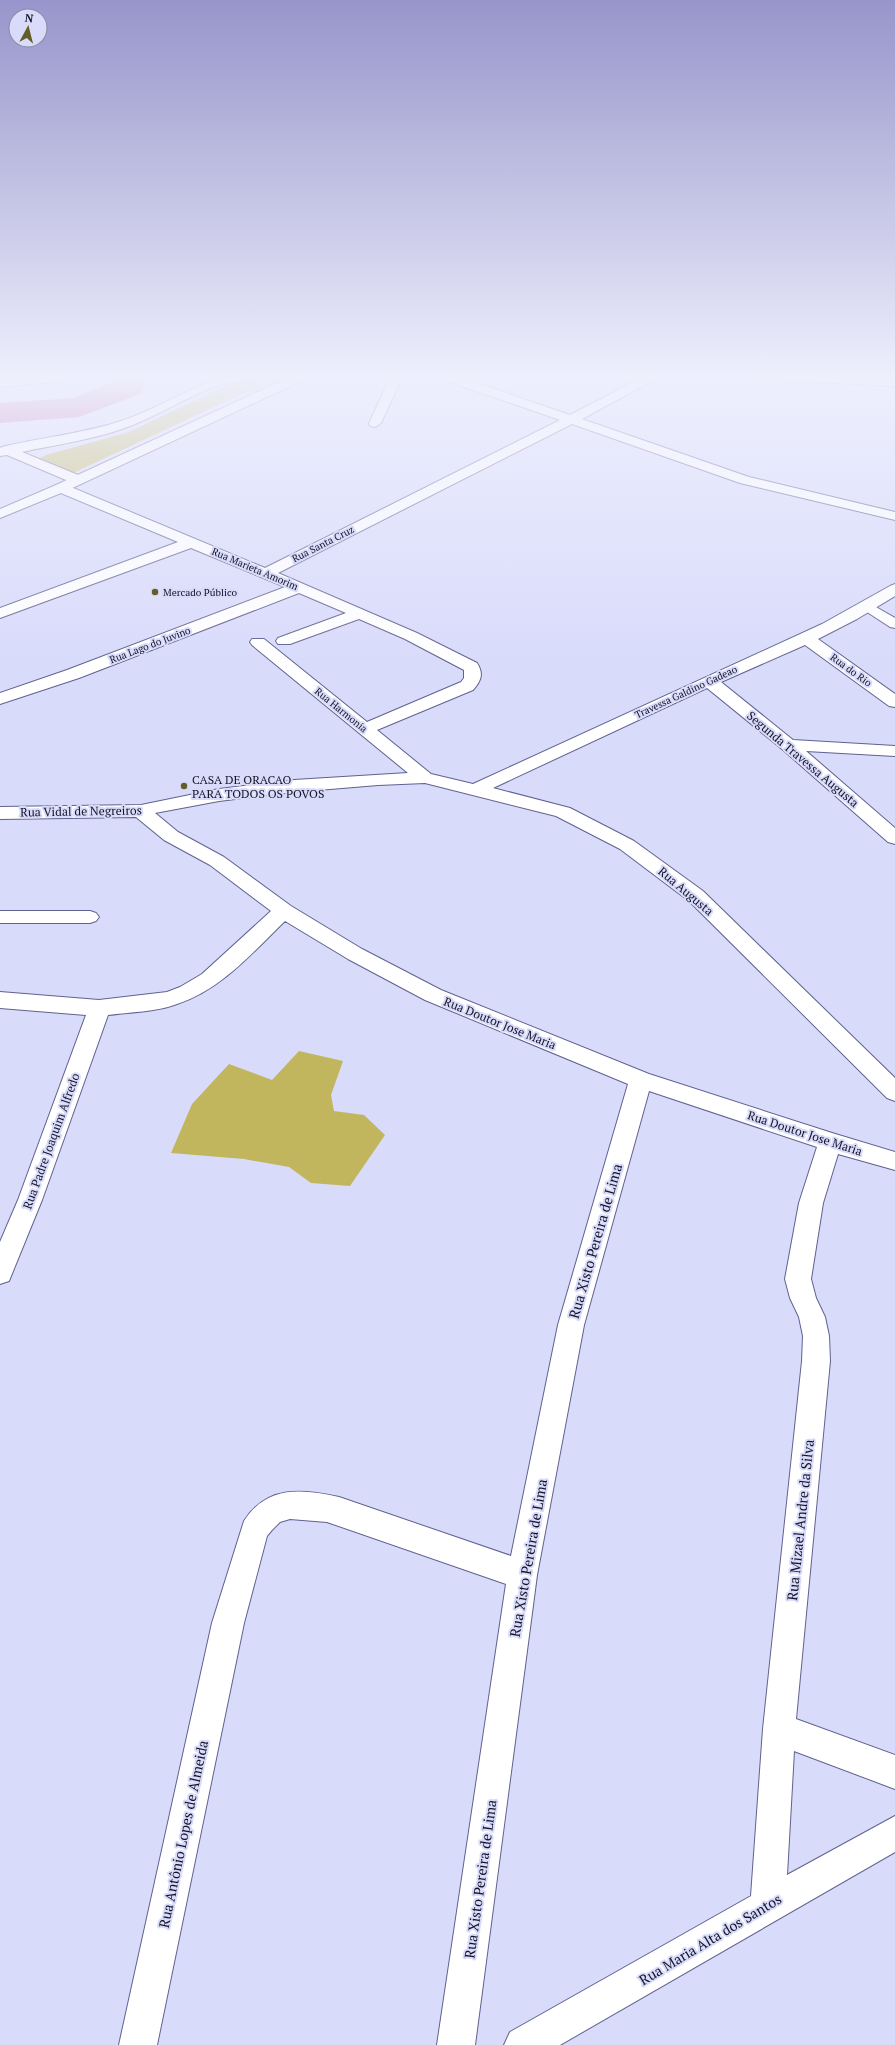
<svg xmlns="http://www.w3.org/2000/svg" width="895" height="2045" font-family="'PT Serif',serif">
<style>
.green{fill:#c1b65e}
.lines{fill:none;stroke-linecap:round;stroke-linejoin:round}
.river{fill:#be669f;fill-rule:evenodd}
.lane-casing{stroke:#60618f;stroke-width:2}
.street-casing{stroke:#60618f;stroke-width:2}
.secondary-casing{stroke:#60618f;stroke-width:2}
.primary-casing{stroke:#60618f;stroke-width:2}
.lane{fill:#fff;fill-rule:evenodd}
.street{fill:#fff;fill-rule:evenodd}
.secondary{fill:#fff;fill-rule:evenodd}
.primary{fill:#fff;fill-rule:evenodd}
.poi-dot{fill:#645d2a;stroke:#d9dbfb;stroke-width:1.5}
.labels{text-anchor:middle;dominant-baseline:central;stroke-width:4;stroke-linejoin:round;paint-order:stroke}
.far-street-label{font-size:10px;fill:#131325;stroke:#d9dbfb}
.far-poi-label{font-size:10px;fill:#131325;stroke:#d9dbfb;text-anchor:start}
.street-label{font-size:12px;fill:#131325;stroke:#d9dbfb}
.poi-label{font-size:12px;fill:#131325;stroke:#d9dbfb;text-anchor:start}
.near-street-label{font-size:14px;fill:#131325;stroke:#d9dbfb}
</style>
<rect width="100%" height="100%" fill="#d9dbfb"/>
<g class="green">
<polygon points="244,377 261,378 258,386 69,475 38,459 46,455 129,432"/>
<polygon points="299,1051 343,1061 331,1095 334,1111 364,1115 385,1135 350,1186 311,1183 289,1167 244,1159 171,1153 192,1104 229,1064 272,1080"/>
</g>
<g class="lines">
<polygon class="river" points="112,374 144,374 145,387 140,394 79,417 0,423 0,403 74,398 113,382"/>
<defs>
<g id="lane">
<polygon points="869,603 895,618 895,628 890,627 864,610 862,607 864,604"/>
<polygon points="0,911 90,911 96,913 99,917 96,921 90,923 0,923"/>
</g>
<g id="street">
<polygon points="58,374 62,375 64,378 62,381 0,387 0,379"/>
<path d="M 233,374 L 269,374 C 265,380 229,382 219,385 C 189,396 162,413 133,425 C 98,439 59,444 22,452 L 83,477 L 85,480 L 83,483 L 73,483 L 7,455 L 0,456 L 0,448 L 2,447 C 42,437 82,434 121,421 C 160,408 193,385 233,374 Z"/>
<polygon points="392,374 406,374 402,378 381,423 375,427 370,426 369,423"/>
<path d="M 433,374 L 452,374 L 570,415 L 649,374 L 665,374 L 582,419 L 749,477 L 895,512 L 895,520 L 740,483 L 572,424 L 278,573 L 417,633 L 477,663 C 484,674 481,681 473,690 L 377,730 L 431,774 L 473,784 L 822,624 L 890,586 L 895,584 L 895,596 L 857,619 L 818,639 L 895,694 L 895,707 L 889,706 L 805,645 L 721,682 L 793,740 L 895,746 L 895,756 L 806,751 L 895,828 L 895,844 L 888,842 L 782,749 L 707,688 L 493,788 L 570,808 L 634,841 L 703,891 L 895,1078 L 895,1101 L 887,1098 L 689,901 L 620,849 L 556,816 L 425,783 L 378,785 L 294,792 L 219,801 L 155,813 L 178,832 L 224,857 L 291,906 L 362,949 L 441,990 L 649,1074 L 832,1133 L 895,1152 L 895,1170 L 838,1154 L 823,1203 L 811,1279 L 816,1298 L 825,1317 L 829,1336 L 830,1361 L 796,1719 L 895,1755 L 895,1789 L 794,1751 L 787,1875 L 895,1816 L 895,1852 L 560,2045 L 504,2045 L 510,2032 L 751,1896 L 763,1729 L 802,1361 L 803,1336 L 799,1317 L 790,1298 L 785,1279 L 799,1203 L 817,1147 L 649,1091 L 584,1325 L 537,1575 L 475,2045 L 437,2045 L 506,1584 L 327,1522 L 290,1519 L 280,1522 L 272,1530 L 267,1536 L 244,1623 L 157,2045 L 119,2045 L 212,1623 L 244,1521 C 267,1485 302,1489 339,1497 L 511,1556 L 558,1325 L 628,1084 L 425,1000 L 348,959 L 285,921 C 253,952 221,990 177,1004 C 156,1012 130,1012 108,1015 L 42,1200 L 9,1281 L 0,1284 L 0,1242 L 18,1200 L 86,1015 L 0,1008 L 0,992 L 99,1000 L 167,992 L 180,987 L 202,974 L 271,911 L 210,865 L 164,840 L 136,817 L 0,819 L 0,807 L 141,805 L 219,789 L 294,780 L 408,773 L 252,645 L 250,642 L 252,639 L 264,639 L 367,722 L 461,682 L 464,678 L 464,670 L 405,639 L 359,619 L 290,644 L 278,644 L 276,641 L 278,638 L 346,613 L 299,593 L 79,678 L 0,704 L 0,693 L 67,670 L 285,587 L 191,548 L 0,618 L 0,608 L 178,542 L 56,491 L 54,488 L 56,485 L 66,485 L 265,568 L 560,420 L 435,377 Z"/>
</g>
<polygon id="secondary" points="296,374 312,374 310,377 66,491 0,518 0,509 56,485"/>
<polygon id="primary" points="731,374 815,374 895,378 895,386 737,378"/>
</defs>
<use href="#lane" class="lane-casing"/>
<use href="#street" class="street-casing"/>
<use href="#secondary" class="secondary-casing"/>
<use href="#primary" class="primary-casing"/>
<use href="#lane" class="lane"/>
<use href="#street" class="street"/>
<use href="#secondary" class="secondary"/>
<use href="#primary" class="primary"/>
</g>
<linearGradient id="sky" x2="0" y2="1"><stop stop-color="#9795cb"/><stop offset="0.57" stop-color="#eeeffd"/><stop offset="1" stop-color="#eeeffd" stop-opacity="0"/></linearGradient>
<rect width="895" height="661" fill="url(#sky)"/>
<g class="poi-dot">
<circle cx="155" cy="592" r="4"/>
<circle cx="184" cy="786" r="4"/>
</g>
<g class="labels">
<g class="far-street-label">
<text transform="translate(323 544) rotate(-27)">Rua Santa Cruz</text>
<text transform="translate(255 569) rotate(23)">Rua Marieta Amorim</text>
<text transform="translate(150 645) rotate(-21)">Rua Lago do Juvino</text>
<text transform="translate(851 670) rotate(36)">Rua do Rio</text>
<text transform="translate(686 692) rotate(-25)">Travessa Galdino Gadeao</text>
<text transform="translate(341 710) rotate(39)">Rua Harmonia</text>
</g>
<g class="far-poi-label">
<text x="163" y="592">Mercado Público</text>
</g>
<g class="street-label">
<text transform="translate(803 759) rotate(40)">Segunda Travessa Augusta</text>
<text transform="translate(81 811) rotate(-1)">Rua Vidal de Negreiros</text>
<text transform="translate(686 891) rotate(40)">Rua Augusta</text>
<text transform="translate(500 1023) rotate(22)">Rua Doutor Jose Maria</text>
<text transform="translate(805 1133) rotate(18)">Rua Doutor Jose Maria</text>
<text transform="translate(51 1141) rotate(-70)">Rua Padre Joaquim Alfredo</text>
</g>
<g class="poi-label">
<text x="192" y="779">CASA DE ORACAO<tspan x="192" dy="14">PARA TODOS OS POVOS</tspan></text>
</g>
<g class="near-street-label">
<text transform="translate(595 1241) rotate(-74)">Rua Xisto Pereira de Lima</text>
<text transform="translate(800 1520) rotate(-84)">Rua Mizael Andre da Silva</text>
<text transform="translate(528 1558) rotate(-80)">Rua Xisto Pereira de Lima</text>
<text transform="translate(183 1834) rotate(-78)">Rua Antônio Lopes de Almeida</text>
<text transform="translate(480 1879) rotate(-82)">Rua Xisto Pereira de Lima</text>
<text transform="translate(710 1939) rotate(-31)">Rua Maria Alta dos Santos</text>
</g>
</g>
<g transform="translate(28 28) rotate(7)"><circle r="19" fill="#d9dbfb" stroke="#8a8ba5"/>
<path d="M0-3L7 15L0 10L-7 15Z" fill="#645d2a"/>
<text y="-6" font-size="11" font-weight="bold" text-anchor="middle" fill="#131325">N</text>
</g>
</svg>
